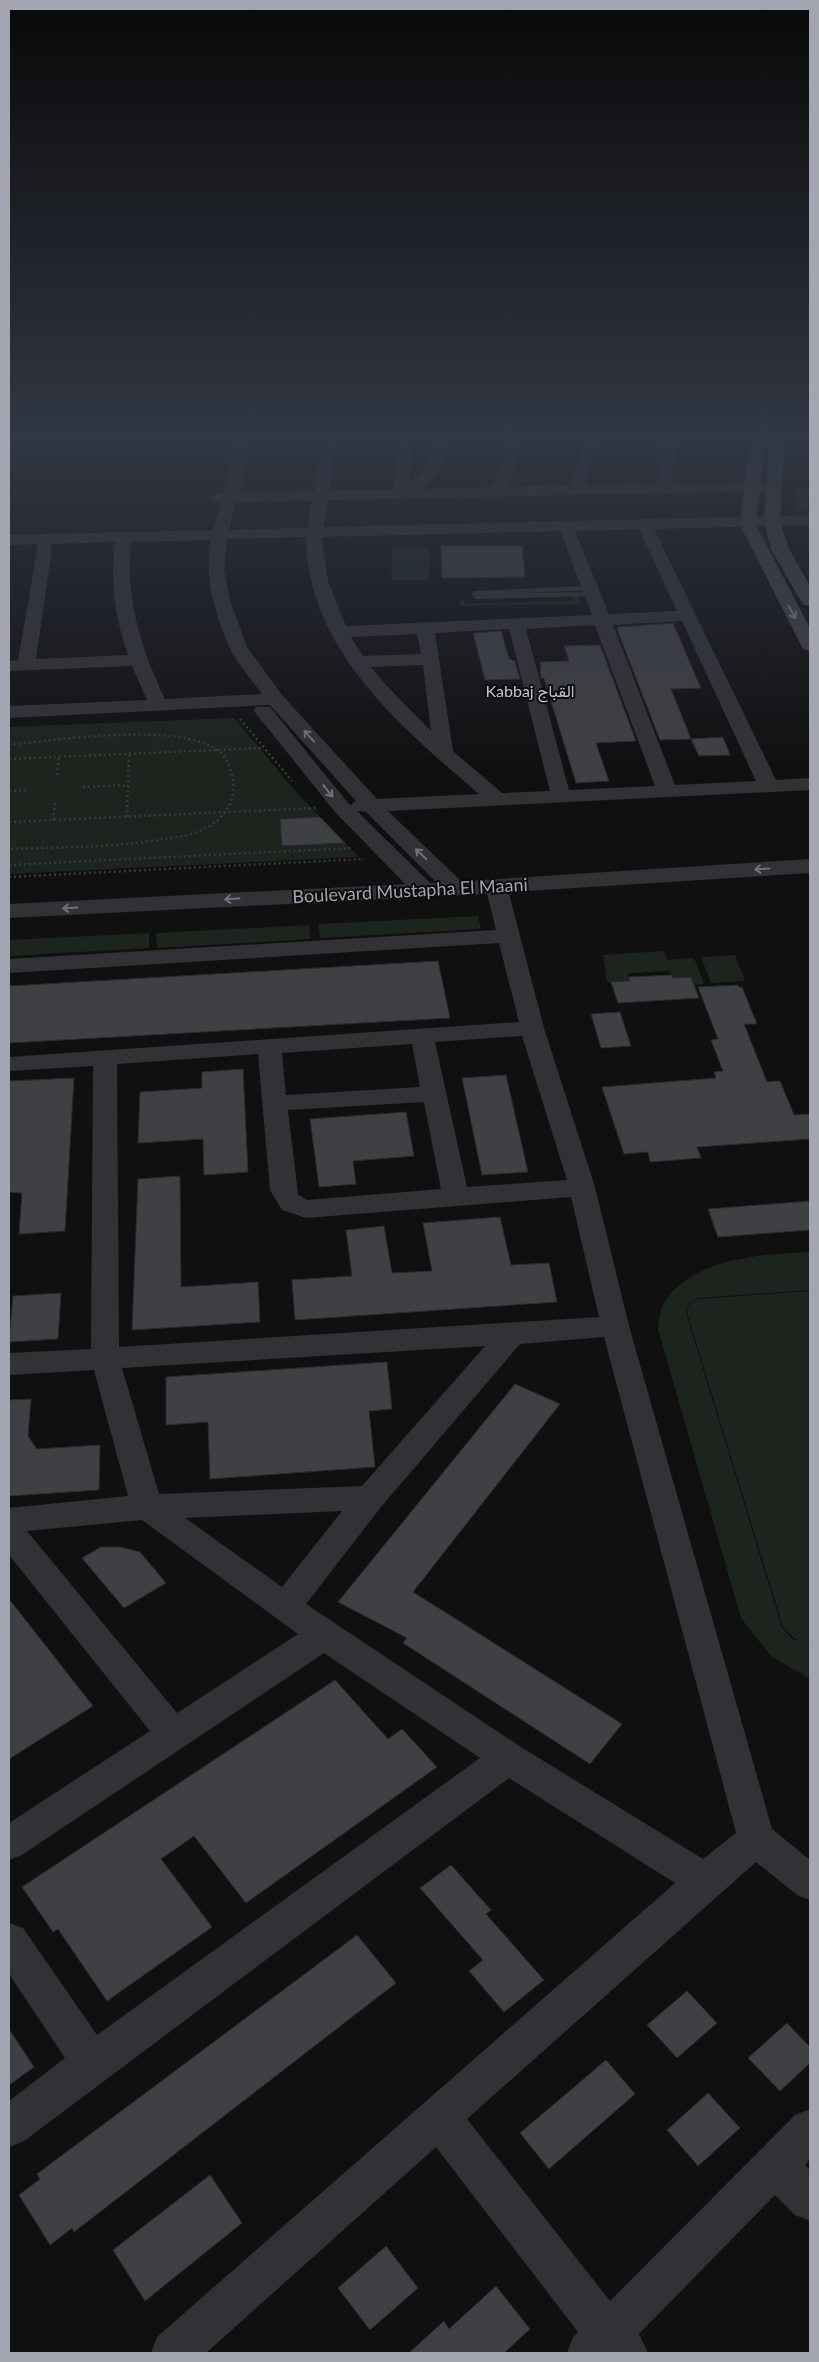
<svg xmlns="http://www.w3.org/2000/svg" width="819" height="2362" font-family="Lato,Vazirmatn,sans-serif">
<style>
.green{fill:#1d241e}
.building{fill:#3f4044;stroke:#2b2a2d}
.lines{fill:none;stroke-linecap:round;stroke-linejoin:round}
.path-far1{stroke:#38393d;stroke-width:2;stroke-dasharray:1 2.5;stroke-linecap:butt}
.path{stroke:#38393d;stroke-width:2.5;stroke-dasharray:2 3;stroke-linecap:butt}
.service{fill:#323236;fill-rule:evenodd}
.minor{fill:#323236;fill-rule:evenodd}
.tertiary{fill:#323236;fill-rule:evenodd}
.secondary{fill:#404146;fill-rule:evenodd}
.oneway{stroke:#80838c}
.oneway2{stroke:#70727a}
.labels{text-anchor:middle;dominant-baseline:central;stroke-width:4;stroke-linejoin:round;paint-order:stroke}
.far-neighbourhood-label{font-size:16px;fill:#c3c5ce;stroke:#0b0b0c}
.street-label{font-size:18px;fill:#a3a6b1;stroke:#0b0b0c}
</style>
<rect width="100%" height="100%" fill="#101011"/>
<g class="green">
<polygon points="810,488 810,511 794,511 796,489"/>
<polygon points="392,547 429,547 430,580 391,580"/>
<polygon points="572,596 578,596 581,604 460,606 459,600 464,600 466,603 574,601"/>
<polygon points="234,718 297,793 359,857 9,874 9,727"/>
<polygon points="478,916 481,929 320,938 318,924"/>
<polygon points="309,925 311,939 157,948 156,933"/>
<polygon points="149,933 149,948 9,956 9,940"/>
<polygon points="664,951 667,960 694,958 704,984 694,985 691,977 673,978 670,971 628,973 630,981 607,982 603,955"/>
<polygon points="735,955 745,981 711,983 701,957"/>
<path d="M 810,1252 L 810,1290 L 698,1298 L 688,1304 L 686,1313 L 782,1628 L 792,1639 L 810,1644 L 810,1679 L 771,1656 L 741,1618 L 658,1329 C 659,1321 660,1310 664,1303 C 691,1258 764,1254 810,1252 Z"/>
<path d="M 810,1291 L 810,1643 C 798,1644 791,1635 783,1627 L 687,1313 L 689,1304 L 698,1299 Z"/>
</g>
<g class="building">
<polygon points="441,546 522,546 525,577 442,578"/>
<polygon points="673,623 701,688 671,689 691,739 660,740 617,629 618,627"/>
<polygon points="501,631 509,659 515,661 520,679 485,680 473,633"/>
<polygon points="600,645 636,741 596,743 609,781 576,783 544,678 541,678 540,662 569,661 564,646"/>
<polygon points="723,737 730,755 699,756 691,739"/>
<polygon points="320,817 345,843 282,846 280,819"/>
<polygon points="438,961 450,1018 9,1043 9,986"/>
<polygon points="672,975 673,978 691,977 699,998 618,1003 611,982 630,981 629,977"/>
<polygon points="738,985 739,987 742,987 757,1024 744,1024 767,1082 780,1081 794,1115 810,1114 810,1139 697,1147 701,1158 650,1162 648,1152 624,1154 602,1087 716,1078 714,1072 723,1071 711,1040 718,1039 698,987"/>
<polygon points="620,1012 631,1046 601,1048 591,1014"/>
<polygon points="243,1069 248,1172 204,1175 203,1139 138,1143 140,1092 202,1088 202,1072"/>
<polygon points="506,1075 528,1172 482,1175 462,1078"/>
<polygon points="74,1078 65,1231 19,1234 22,1193 9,1192 9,1081"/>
<polygon points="406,1112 414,1156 353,1161 356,1184 319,1187 310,1119"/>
<polygon points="180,1176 181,1287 258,1282 260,1322 132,1330 138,1179"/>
<polygon points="810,1201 810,1230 718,1237 708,1209"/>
<polygon points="500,1217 511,1265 549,1263 557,1302 295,1320 292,1280 352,1276 346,1230 384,1226 392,1273 432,1271 423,1223"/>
<polygon points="61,1293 58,1339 9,1342 13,1296"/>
<polygon points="387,1362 392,1409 369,1411 375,1467 210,1479 208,1422 166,1425 166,1377"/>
<polygon points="515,1384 560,1404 413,1592 622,1724 590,1764 403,1643 407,1638 338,1602"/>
<polygon points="31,1399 28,1436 37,1449 100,1445 99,1490 9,1496 9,1400"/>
<polygon points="101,1547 120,1547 140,1552 166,1583 124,1608 82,1558"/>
<polygon points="9,1599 93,1706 9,1759"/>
<polygon points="335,1680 388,1739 402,1729 437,1767 246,1903 194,1836 161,1859 212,1927 107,2001 58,1929 53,1932 22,1887"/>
<polygon points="451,1865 491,1910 486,1914 544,1980 504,2012 469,1971 483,1960 420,1888"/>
<polygon points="357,1935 396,1983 74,2232 72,2228 50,2245 19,2195 40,2179 37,2174"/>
<polygon points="687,1991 717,2023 677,2058 647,2025"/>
<polygon points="787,2023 810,2047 810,2063 780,2091 748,2058"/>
<polygon points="9,2029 34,2067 9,2085"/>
<polygon points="606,2060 635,2094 549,2169 520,2133"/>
<polygon points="708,2093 740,2128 698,2166 667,2130"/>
<polygon points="210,2175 242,2223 145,2301 113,2250"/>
<polygon points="386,2246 418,2288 370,2330 338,2288"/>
<polygon points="496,2286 530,2329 504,2353 409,2353 444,2321 449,2329"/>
</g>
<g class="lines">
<polyline class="path-far1" points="793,496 810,495"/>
<g class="path">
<polyline points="240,719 292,781"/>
<path d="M 9,745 C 56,740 185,720 221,753 C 231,763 234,778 233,792 C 232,811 214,826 197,832 C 187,836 175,837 164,839 C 113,848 61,847 9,849"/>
<polyline points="9,759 263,748"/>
<polyline points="57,775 59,757"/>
<polyline points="83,787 128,785"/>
<polyline points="9,791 29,790"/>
<polyline points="127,817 129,754"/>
<polyline points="53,820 55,802"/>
<polyline points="9,822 317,808"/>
<polyline points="9,865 352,848"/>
<polyline points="9,877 364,859"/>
</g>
<polygon class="service" points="589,586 593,588 592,590 520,593 592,592 595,592 595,596 478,599 475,599 472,593 476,591"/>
<g class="minor">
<path d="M 239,435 L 253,435 L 239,493 L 314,491 L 324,435 L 338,435 L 329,491 L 393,490 L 399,435 L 413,435 L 409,484 L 423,470 L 439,435 L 453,435 L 438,471 L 422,489 L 493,487 L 512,435 L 526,435 L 508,487 L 570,486 L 586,435 L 600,435 L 585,485 L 656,484 L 664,435 L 678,435 L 671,484 L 778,483 L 781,486 L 778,489 L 773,491 L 328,500 L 323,527 L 810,515 L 810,525 L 654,529 L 776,780 L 810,778 L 810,790 L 388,811 L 463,883 L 466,888 L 463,893 L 455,894 L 447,893 L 366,812 L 357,811 L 432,885 L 435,890 L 432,895 L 424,896 L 416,895 L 335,812 L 254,711 L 256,707 L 270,707 L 349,804 L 351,805 L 356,801 L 270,705 L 9,718 L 9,706 L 147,700 L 132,666 L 9,671 L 9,661 L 18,660 L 38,544 L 9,545 L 9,535 L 213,530 L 221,503 L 212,501 L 209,498 L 212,495 L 223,493 ZM 312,501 L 307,528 L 229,530 L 236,502 ZM 641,529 L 640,531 L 677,611 L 609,614 L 575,531 ZM 562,531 L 561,533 L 592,615 L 346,626 L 328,581 L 322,540 L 322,537 ZM 306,537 C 307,649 401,727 479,794 L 377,799 L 282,695 L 247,647 L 230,600 L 224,570 L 227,539 ZM 211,540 C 204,575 214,613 229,646 C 237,663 251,679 262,694 L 165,699 C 141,648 125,598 131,542 ZM 115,542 C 110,581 115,618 128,655 L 36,659 L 52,547 L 50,544 ZM 682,621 L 756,781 L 675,785 L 613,625 ZM 595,625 L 655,786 L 569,790 L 526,629 ZM 509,629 L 550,791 L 502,793 L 453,751 L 435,633 ZM 417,634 L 421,654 L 363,656 L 351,637 ZM 423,665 L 431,731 L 384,683 L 371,667 Z"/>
<path d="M 496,880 L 504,881 L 507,886 L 544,1028 L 595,1187 L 629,1326 L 772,1829 L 810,1860 L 810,1900 L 797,1895 L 756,1862 L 467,2119 L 610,2301 L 795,2115 L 810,2109 L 810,2159 L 805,2165 L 810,2170 L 810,2221 L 795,2215 L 775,2195 L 639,2334 L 648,2353 L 567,2353 L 573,2337 L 578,2332 L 436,2147 L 206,2353 L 151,2353 L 157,2337 L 675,1883 L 509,1778 L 24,2141 L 9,2147 L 9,2101 L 65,2058 L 9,1974 L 9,1923 L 23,1928 L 97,2035 L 480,1758 L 324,1653 L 22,1855 L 9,1860 L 9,1823 L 150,1731 L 9,1555 L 9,1508 L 128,1496 L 94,1370 L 9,1375 L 9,1353 L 91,1349 L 93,1066 L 9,1071 L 9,1057 L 519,1022 L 499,943 L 9,973 L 9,959 L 496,930 L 485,886 L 488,881 ZM 522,1036 L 567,1180 L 467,1187 L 435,1042 ZM 412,1044 L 420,1087 L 286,1095 L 282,1053 ZM 258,1054 L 270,1190 L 282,1210 L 306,1218 L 571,1197 L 599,1317 L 119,1347 L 117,1064 ZM 424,1102 L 441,1189 L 307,1200 L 298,1194 L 288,1110 ZM 604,1337 L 736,1833 L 703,1859 L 521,1747 L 306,1604 L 381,1507 L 520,1344 ZM 485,1346 L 362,1486 L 159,1494 L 122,1368 ZM 342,1511 L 282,1587 L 185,1518 ZM 142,1520 L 298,1634 L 177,1713 L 27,1531 Z"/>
</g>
<polygon class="tertiary" points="810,859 810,873 467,895 9,918 9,904 467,881"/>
<g class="secondary">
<polygon points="750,435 766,435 756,525 810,628 810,651 803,649 801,645 740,525"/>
<polygon points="769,435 785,435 780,521 789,549 810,586 810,606 804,605 801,601 771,549 764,521"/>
</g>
</g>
<defs><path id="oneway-shaft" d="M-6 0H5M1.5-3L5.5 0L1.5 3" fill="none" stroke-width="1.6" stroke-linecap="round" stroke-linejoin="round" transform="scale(1.25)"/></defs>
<use class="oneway" href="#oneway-shaft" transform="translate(792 612) rotate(61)"/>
<g class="oneway2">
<use href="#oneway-shaft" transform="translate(309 736) rotate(-132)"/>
<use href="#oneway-shaft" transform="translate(328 791) rotate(51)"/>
<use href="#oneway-shaft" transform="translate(421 854) rotate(-136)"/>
<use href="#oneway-shaft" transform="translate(762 869) rotate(176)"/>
<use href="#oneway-shaft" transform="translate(232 899) rotate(177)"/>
<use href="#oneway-shaft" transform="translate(70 908) rotate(177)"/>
</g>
<linearGradient id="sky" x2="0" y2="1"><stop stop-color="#090909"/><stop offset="0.57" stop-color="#313743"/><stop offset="1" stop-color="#313743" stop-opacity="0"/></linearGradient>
<rect width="819" height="765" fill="url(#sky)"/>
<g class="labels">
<g class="far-neighbourhood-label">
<text x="530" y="690">Kabbaj القباج</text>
</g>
<g class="street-label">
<text transform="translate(410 890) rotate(-3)">Boulevard Mustapha El Maani</text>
</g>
</g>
<rect width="819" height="2362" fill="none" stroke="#a3a6b1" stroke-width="20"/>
</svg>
